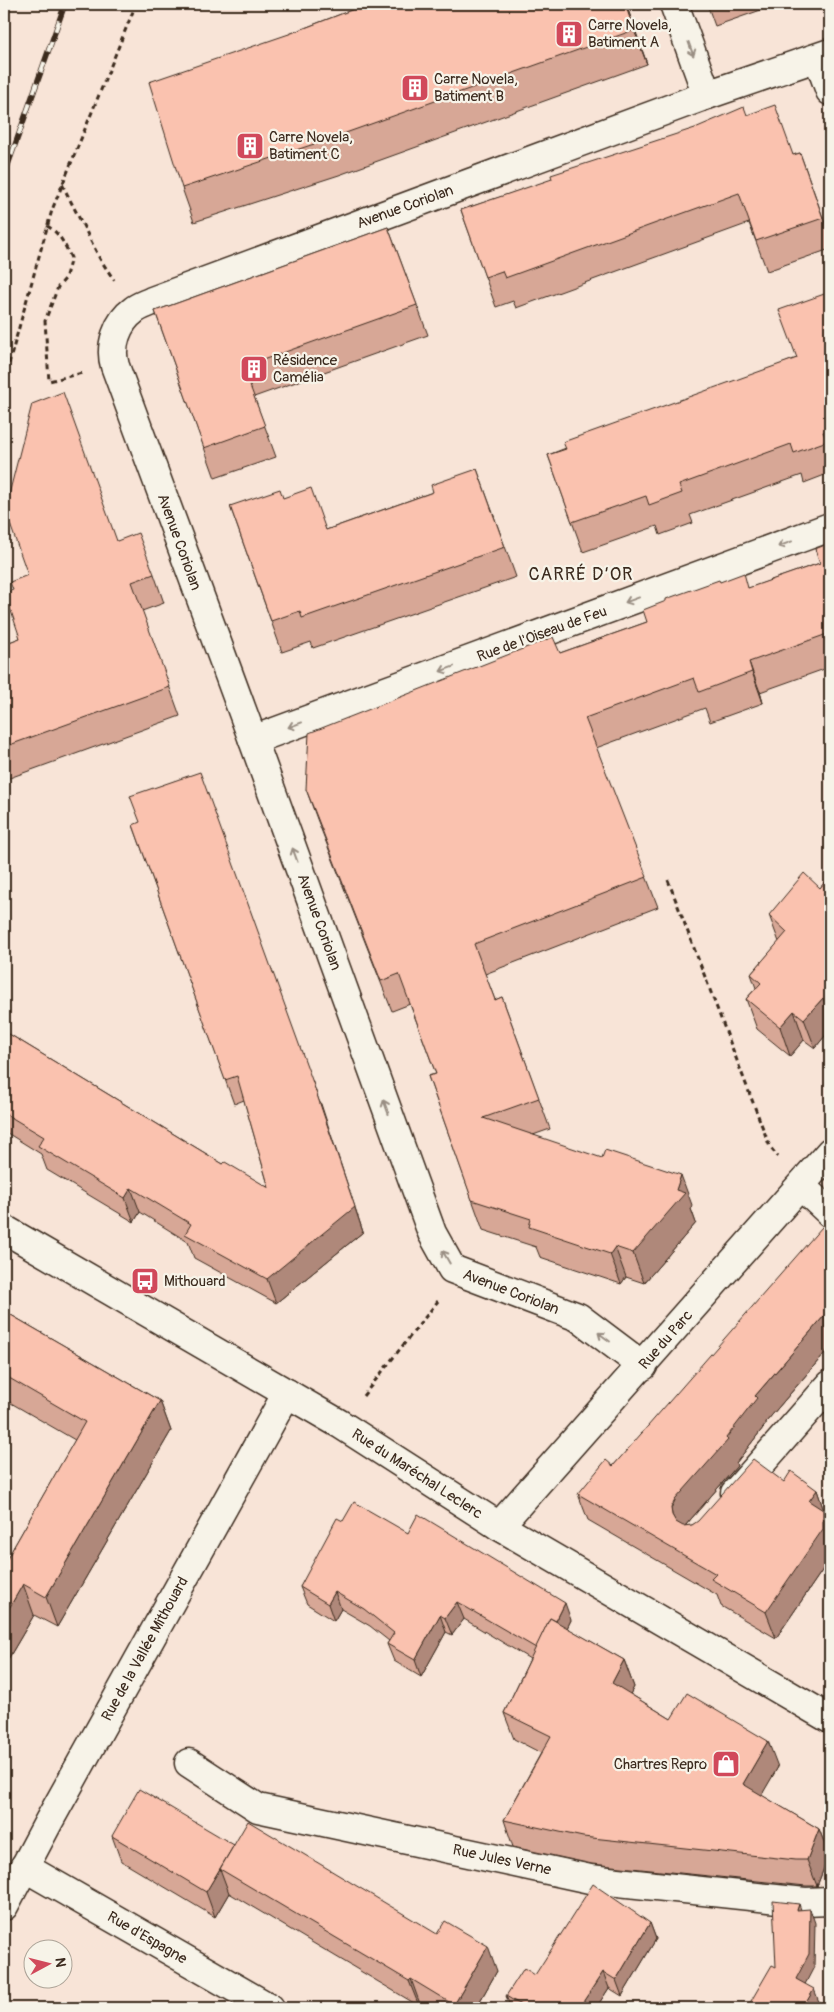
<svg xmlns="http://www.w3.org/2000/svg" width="834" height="2012" font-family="Pangolin,sans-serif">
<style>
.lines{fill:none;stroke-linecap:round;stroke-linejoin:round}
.minor-casing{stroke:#3b2a1e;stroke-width:31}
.major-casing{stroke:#3b2a1e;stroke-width:31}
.path{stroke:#3b2a1e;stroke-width:3;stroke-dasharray:5 4;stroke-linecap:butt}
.minor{stroke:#f7f3e8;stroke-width:28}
.major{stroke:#f7f3e8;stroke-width:28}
.rail-casing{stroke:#3b2a1e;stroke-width:5.5}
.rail{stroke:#f7f3e8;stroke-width:4;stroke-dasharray:11;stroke-linecap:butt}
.wall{fill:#d7a796;stroke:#3b2a1e}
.shaded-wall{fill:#af887a;stroke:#3b2a1e}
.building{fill:#fac2af;stroke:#3b2a1e}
.oneway{stroke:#998e83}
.labels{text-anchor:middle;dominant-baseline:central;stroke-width:4.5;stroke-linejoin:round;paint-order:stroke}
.poi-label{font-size:15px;fill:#3b2a1e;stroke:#f7f3e8;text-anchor:start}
.street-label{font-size:15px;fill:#3b2a1e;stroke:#f7f3e8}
.quarter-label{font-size:18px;letter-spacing:1px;fill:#3b2a1e;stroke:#f7f3e8}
</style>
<rect width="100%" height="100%" fill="#f8e4d7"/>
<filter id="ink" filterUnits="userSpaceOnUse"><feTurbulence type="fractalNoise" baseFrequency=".02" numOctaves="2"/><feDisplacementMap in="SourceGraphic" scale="10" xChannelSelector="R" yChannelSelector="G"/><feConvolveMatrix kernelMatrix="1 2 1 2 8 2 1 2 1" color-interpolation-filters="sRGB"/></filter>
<g filter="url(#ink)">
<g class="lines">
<defs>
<g id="minor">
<polyline points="674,4 707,95"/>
<polyline points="818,58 830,91"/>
<polyline points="253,740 830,527"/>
<polyline points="801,1186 830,1213"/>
<path d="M 643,1366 L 578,1317 L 452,1269 L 432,1233 L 253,740 L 115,366 C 109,347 117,322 134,310 C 139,306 146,304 152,301 L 707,95 L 830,53"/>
<polyline points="735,1493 830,1385"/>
<polyline points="499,1526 830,1152"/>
<polyline points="189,1763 258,1808 590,1879 805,1902 830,1901"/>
<polyline points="24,1867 270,2008"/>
<polyline points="4,1906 49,1821 287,1393"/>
</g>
<polyline id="major" points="4,1229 340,1424 499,1526 830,1719"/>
</defs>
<use href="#minor" class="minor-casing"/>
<use href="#major" class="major-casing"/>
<g class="path">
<polyline points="62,184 100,259 114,280"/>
<path d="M 47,226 C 60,233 65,245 71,258 L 65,279 L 58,287 L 45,321 L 49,381 L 82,373"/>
<polyline points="4,381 52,210 136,4"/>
<polyline points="668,880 770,1147 778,1157"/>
<polyline points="363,1396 438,1301"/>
</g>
<use href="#minor" class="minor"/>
<use href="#major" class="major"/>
<defs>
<polyline id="rail" points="4,176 65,4"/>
</defs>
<use href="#rail" class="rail-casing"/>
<use href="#rail" class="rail"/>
</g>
<g class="wall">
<polygon points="367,4 626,4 647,64 339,175 194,222 182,188 289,34"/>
<polygon points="707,4 778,4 715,26"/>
<polygon points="747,115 793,155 800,153 830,237 830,249 767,271 749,223 516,308 513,301 496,307 461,210"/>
<polygon points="388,227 428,335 254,397 276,457 215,478 155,311"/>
<polygon points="830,292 830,473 804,483 802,475 690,515 693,523 660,535 657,526 583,552 548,455 797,358"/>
<polygon points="477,469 516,577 313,648 311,642 282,652 230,506 283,498 326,530 433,492"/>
<polygon points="117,541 154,574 164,603 142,611 180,716 4,780 4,644 20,638 13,590 28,575"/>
<polygon points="830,543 830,667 760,692 763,703 710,722 705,708 596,748 658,907 485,974 495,1000 502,997 550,1129 533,1135 692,1205 691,1209 696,1223 644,1283 626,1277 621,1284 540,1257 536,1247 483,1230 428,1076 436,1074 410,1004 392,1011 317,819 306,789 560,653 647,622 720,582 749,588 820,563"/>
<polygon points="133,825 321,1104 363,1232 276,1303 194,1258 188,1242 140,1212 134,1222 47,1170 41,1154 4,1131 4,1031 223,1164 269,1188 244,1100 234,1104"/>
<polygon points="830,876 830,1030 815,1048 804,1040 790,1056 757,1029 746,999 756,988 751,974 779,942 769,915 820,888"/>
<polygon points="830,1234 830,1347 766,1422 766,1424 736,1463 737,1466 685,1526 692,1525 784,1482 817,1490 826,1517 825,1518 830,1532 830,1559 776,1638 721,1606 717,1595 588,1520 578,1494 613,1466"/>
<polygon points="4,1311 160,1401 171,1431 57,1627 34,1615 4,1666 4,1564 75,1440 4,1399"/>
<polygon points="343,1521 408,1533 571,1620 567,1628 624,1660 634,1687 630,1694 671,1719 778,1767 761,1795 819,1829 829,1855 817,1886 806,1886 592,1864 513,1847 504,1820 541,1753 514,1739 504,1713 530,1659 464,1619 452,1635 446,1632 421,1677 394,1661 387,1644 389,1641 370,1626 341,1609 334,1621 307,1604 300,1587"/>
<polygon points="112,1836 234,1845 497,1971 476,2008 428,2008 420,2004 419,2006 229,1893 215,1917 121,1861"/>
<polygon points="650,1923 656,1939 622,1996 609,1988 596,2008 511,2008 506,1996 535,1975"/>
</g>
<g class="shaded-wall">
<polygon points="625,4 626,4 647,64 634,30"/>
<polygon points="749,662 760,692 763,703 752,672"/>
<polygon points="823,998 830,1018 830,1030 815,1048 804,1019"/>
<polygon points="794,1011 804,1040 790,1056 780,1027"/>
<polygon points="312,1080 363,1232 276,1303 267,1279"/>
<polygon points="681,1175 692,1205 691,1209 696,1223 644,1283 633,1253 676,1190"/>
<polygon points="131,1188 140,1212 134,1222 125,1198"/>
<polygon points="615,1247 626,1277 621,1284 610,1254"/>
<polygon points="830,1309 830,1347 766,1422 766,1424 736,1463 737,1466 684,1527 681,1534 672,1515 671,1508 675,1500 755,1396"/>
<polygon points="160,1401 171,1431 57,1627 46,1597"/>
<polygon points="817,1490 826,1517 825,1518 830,1532 830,1559 776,1638 766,1612 809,1501"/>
<polygon points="23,1584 34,1615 4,1666 4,1617"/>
<polygon points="335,1592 341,1609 334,1621 328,1604"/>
<polygon points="457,1602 464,1619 452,1635 445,1618"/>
<polygon points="565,1603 571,1620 547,1669 541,1652"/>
<polygon points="440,1615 446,1632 421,1677 415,1660"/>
<polygon points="624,1660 634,1687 622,1709 612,1683"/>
<polygon points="768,1741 778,1767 753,1810 743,1784"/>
<polygon points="819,1829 829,1855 817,1886 807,1860"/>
<polygon points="234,1845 220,1869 229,1893 215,1917 206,1892"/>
<polygon points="799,1904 804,1918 797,1910"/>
<polygon points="810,1909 815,1923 814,1967 801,1992 796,1979"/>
<polygon points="650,1923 656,1939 622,1996 616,1980"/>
<polygon points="488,1946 497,1971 476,2008 456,2008 454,2005"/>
<polygon points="603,1972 609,1988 596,2008 579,2008"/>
<polygon points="411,1979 420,2004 419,2006 409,1981"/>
<polygon points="814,1989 819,2002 815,2008 803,2008"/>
</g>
<g class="building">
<polygon points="367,4 625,4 634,30 326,140 182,188 149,82 289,34"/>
<polygon points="775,105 793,155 800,153 823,218 756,241 739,193 505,278 502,271 485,277 461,210 552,179 551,175 695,128 744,107 747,115"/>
<polygon points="388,227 417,305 243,367 265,426 204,448 155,311"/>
<polygon points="830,292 830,430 823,432 827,441 794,453 791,444 679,485 682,493 649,505 646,496 572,522 548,455 566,449 563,442 797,358 779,310"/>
<polygon points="63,392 117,541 138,533 154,574 132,582 170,687 4,747 4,644 20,638 5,593 13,590 10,582 28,575 5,510 32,404"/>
<polygon points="477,469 505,547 302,618 300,611 271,621 230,506 280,489 283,498 311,488 326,530 433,492 431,485"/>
<polygon points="830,543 830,633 749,662 752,672 699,692 694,678 585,718 647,877 474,944 495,1000 502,997 539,1098 483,1118 602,1158 605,1150 681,1175 676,1190 685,1193 633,1253 615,1247 610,1254 529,1227 531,1219 472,1200 428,1076 436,1074 399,974 381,981 306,789 309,733 553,637 560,653 647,622 643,610 666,601 666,599 719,580 720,582 744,573 748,588 820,563 815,549"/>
<polygon points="200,772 312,1080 355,1207 267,1279 185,1234 191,1224 131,1188 125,1198 38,1146 44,1137 4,1113 4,1031 223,1164 225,1162 269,1188 237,1076 225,1080 133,825 140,822 130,796"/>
<polygon points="804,873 820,888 830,876 830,1004 823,998 804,1019 794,1011 780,1027 746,999 761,983 751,974 787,932 769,915"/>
<polygon points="822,1227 830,1234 830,1309 755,1396 757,1398 726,1438 728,1440 675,1500 671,1508 672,1515 676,1522 683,1526 692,1525 698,1521 753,1459 784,1482 791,1471 817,1490 809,1501 823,1510 823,1529 766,1612 711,1579 716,1574 578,1494 606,1460 613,1466"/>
<polygon points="4,1311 160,1401 46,1597 23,1584 4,1617 4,1564 85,1422 4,1375"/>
<polygon points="354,1502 408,1533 418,1514 565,1603 556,1621 550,1618 536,1648 457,1602 445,1618 440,1615 415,1660 387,1644 394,1633 364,1609 335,1592 328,1604 300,1587 337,1518 343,1521"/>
<polygon points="550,1618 624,1660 612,1683 671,1719 687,1693 768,1741 743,1784 819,1829 807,1860 796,1860 583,1837 504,1820 551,1736 504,1713"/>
<polygon points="139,1789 234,1845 206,1892 112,1836"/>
<polygon points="248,1821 437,1934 445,1921 488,1946 454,2005 411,1979 409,1981 220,1869"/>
<polygon points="593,1884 650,1923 616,1980 603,1972 579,2008 526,2008 506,1996 524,1968 535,1975"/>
<polygon points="773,1901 799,1904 797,1910 810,1909 809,1954 796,1979 814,1989 803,2008 747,2008 772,1965 776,1967"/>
</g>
<defs><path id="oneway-shaft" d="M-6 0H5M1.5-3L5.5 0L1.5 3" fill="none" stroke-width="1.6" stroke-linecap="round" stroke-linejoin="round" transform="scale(1.25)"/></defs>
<g class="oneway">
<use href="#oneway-shaft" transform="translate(691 49) rotate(70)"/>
<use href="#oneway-shaft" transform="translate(785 544) rotate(160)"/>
<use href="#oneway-shaft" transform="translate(632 600) rotate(160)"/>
<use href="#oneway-shaft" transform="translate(447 669) rotate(160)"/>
<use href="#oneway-shaft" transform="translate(295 725) rotate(160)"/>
<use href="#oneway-shaft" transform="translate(295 855) rotate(-110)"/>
<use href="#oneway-shaft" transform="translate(386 1107) rotate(-110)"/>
<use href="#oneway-shaft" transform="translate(446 1257) rotate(-120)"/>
<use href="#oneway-shaft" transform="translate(604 1337) rotate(-143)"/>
</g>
</g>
<defs>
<symbol id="building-square" viewBox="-11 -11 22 22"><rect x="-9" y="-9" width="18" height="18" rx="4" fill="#d1495b" stroke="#f7f3e8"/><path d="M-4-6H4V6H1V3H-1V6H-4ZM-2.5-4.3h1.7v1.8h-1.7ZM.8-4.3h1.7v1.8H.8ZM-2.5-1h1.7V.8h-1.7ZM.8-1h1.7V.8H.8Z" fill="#fff"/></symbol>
<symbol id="bus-square" viewBox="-11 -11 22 22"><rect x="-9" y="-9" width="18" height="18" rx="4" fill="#d1495b" stroke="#f7f3e8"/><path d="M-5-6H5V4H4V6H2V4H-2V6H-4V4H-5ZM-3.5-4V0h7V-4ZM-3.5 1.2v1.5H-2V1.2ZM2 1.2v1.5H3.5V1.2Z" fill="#fff"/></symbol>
<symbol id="shop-square" viewBox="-11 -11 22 22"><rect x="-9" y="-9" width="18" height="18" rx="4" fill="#d1495b" stroke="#f7f3e8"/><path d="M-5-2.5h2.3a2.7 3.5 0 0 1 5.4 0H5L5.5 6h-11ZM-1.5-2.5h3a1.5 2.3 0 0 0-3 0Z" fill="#fff"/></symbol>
</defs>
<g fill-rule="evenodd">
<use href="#building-square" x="553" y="18" width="32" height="32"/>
<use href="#building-square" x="399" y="72" width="32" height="32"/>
<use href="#building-square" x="234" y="130" width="32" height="32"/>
<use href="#building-square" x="238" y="353" width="32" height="32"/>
<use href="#bus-square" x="129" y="1265" width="32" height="32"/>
<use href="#shop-square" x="710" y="1748" width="32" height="32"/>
</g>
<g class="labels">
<g class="poi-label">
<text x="588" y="25">Carre Novela,<tspan x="588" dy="17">Batiment A</tspan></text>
<text x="434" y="79">Carre Novela,<tspan x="434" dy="17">Batiment B</tspan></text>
<text x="269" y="137">Carre Novela,<tspan x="269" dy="17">Batiment C</tspan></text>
<text x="273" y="360">Résidence<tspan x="273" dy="17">Camélia</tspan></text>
<text x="164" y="1281">Mithouard</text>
<text x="707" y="1764" text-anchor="end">Chartres Repro</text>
</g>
<g class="street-label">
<text transform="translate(405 207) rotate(-20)">Avenue Coriolan</text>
<text transform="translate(179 542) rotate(70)">Avenue Coriolan</text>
<text transform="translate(542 634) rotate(-20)">Rue de l'Oiseau de Feu</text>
<text transform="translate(319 922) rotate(70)">Avenue Coriolan</text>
<text transform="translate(511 1292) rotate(21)">Avenue Coriolan</text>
<text transform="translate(666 1340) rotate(-49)">Rue du Parc</text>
<text transform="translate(417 1474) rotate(33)">Rue du Maréchal Leclerc</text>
<text transform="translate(145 1649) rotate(-61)">Rue de la Vallée Mithouard</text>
<text transform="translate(502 1860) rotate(12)">Rue Jules Verne</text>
<text transform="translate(147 1938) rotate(30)">Rue d'Espagne</text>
</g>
<g class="quarter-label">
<text x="581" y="574">CARRÉ D’OR</text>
</g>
</g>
<rect width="834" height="2012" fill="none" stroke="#f7f3e8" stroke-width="20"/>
<rect x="10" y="10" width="814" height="1992" fill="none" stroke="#3b2a1e" stroke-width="2" filter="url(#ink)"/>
<g transform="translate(48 1964) rotate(83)"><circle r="24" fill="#f7f3e8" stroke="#aca397"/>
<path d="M0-4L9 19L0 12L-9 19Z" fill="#d1495b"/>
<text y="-8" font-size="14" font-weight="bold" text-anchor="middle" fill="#3b2a1e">N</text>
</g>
</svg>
